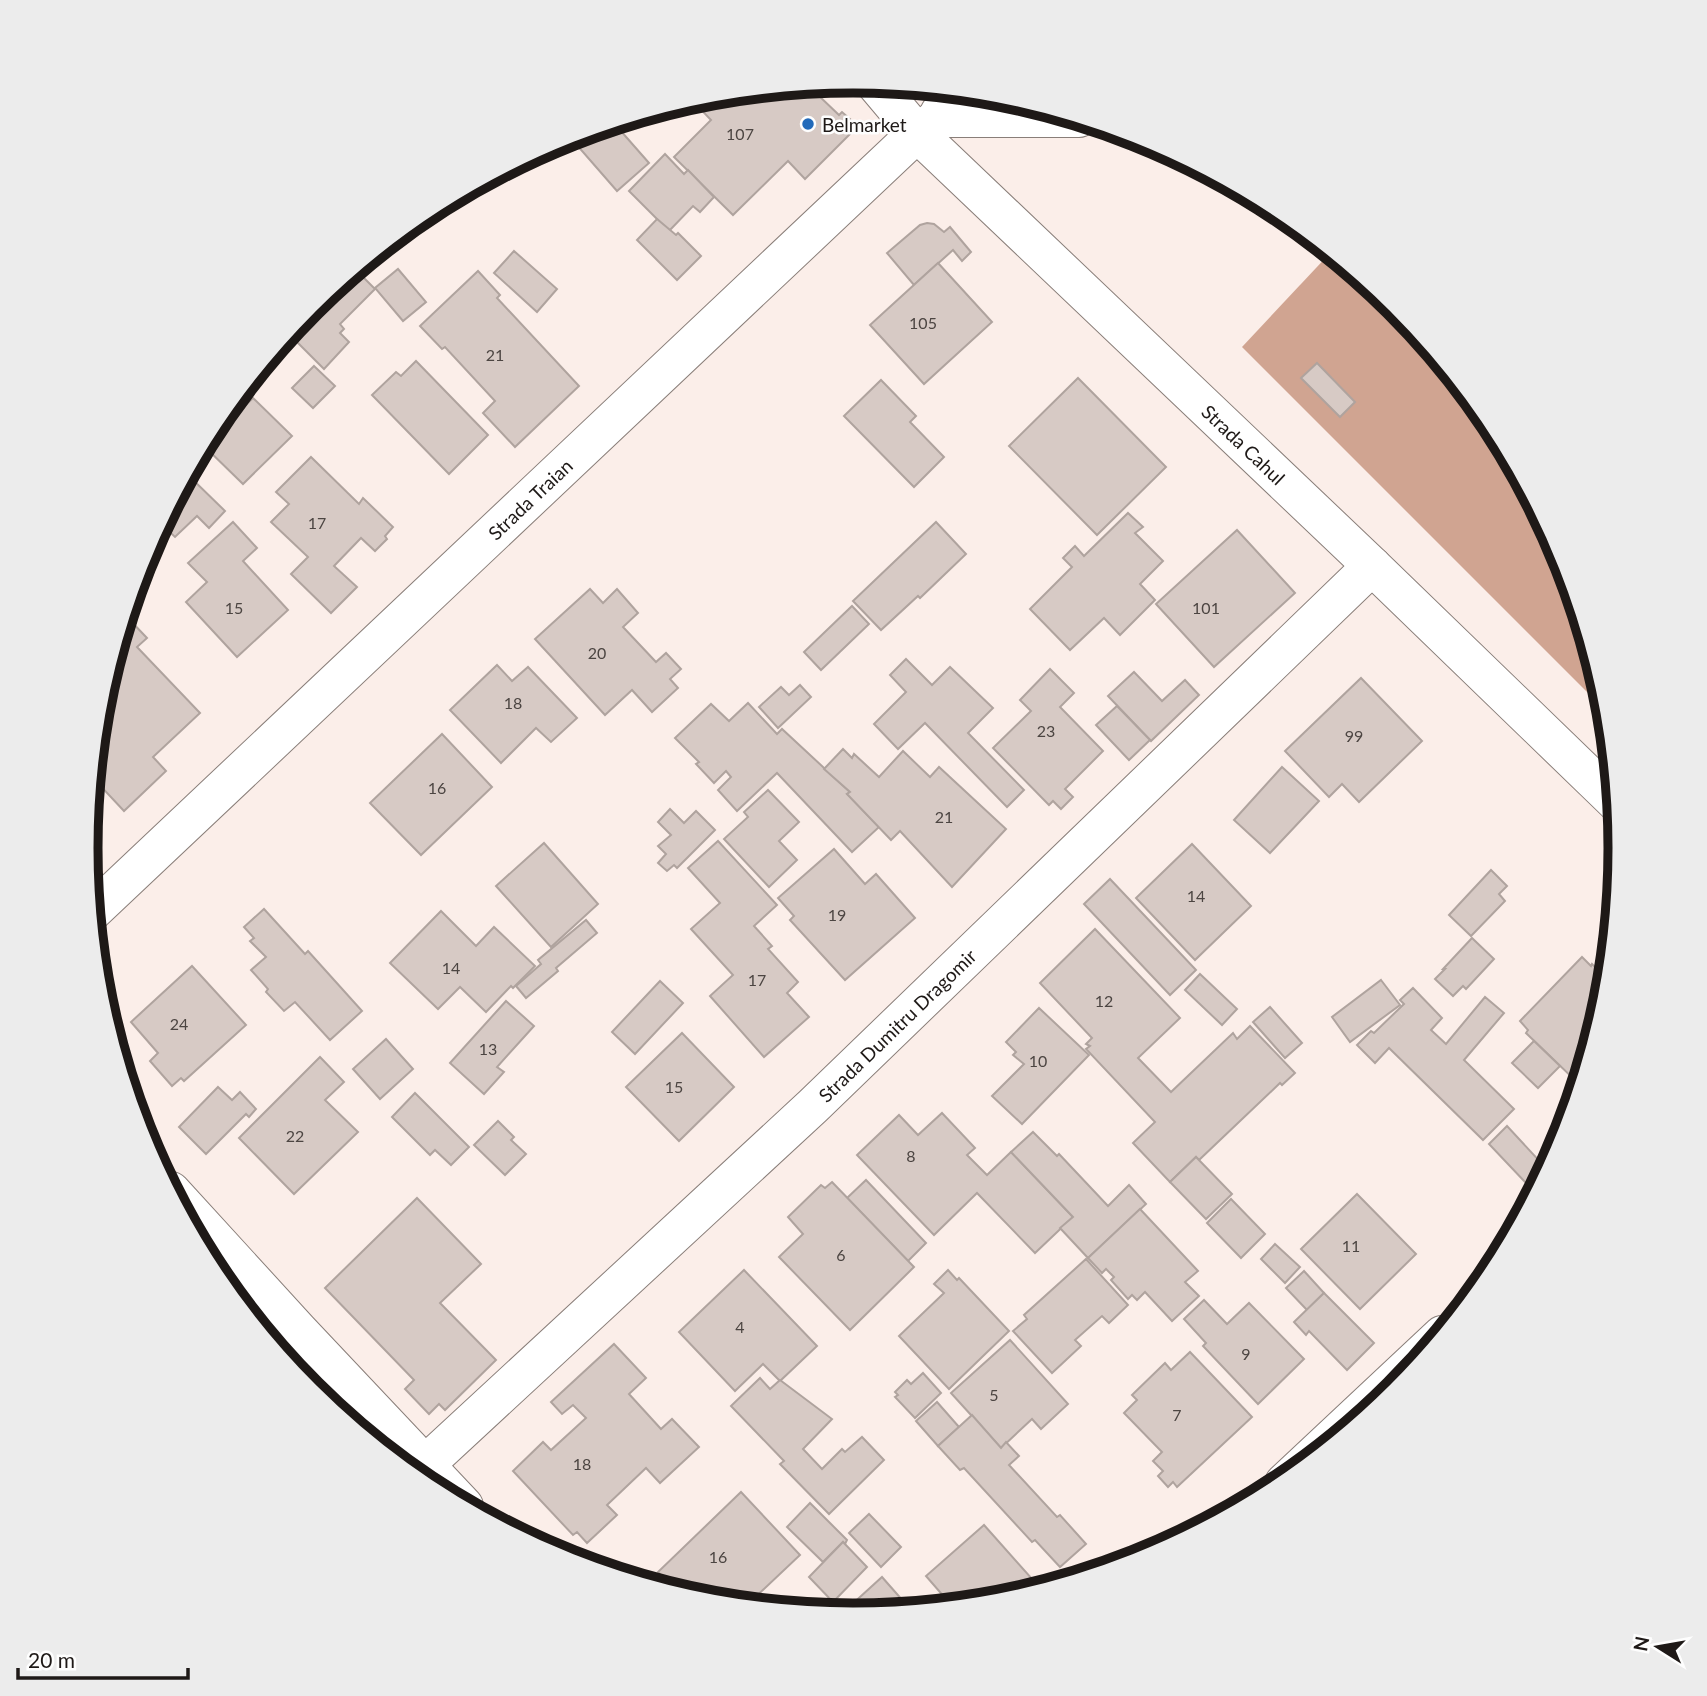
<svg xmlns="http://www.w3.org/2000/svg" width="1707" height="1696" font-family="Lato,sans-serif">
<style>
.forest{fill:#d0a491}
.building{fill:#d7cac5;stroke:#afa39e;stroke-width:2}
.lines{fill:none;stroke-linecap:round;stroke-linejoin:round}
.street-casing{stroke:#897e79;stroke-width:40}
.highway-casing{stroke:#897e79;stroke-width:40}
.street{stroke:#fff;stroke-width:38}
.highway{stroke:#fff;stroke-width:38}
.poi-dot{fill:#226aba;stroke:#fefefe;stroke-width:2.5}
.labels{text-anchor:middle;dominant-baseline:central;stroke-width:5;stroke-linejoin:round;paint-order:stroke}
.number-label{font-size:16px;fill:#4c4542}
.poi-label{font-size:19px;fill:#1e1917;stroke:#fefefe;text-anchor:start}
.street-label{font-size:19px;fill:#1e1917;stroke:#fefefe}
.rim{fill:none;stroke:#1e1917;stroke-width:9}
</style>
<rect width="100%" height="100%" fill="#fbeee9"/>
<polygon class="forest" points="1331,252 1396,306 1492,422 1563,555 1606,699 1608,713 1242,347"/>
<g class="building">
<polygon points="823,84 826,86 818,95 839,115 842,112 850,119 846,123 852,129 848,133 850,134 805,179 788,161 733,215 674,157 711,120 691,99 704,95"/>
<polygon points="647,112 634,124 631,120 620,130 649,163 617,191 569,136"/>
<polygon points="665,154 684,174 688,170 714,197 700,212 693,206 669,231 629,191"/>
<polygon points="657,219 676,235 678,233 701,256 677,280 637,240"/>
<polygon points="927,223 934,224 944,232 950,227 971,252 962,261 953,250 914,285 887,253 920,225"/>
<polygon points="514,251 557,289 537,312 494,273"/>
<polygon points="938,263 992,322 924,384 870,325"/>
<polygon points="355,269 375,289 340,324 344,329 340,333 349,342 324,369 293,338 276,356 272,352 311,305"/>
<polygon points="398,269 426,302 403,321 375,288"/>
<polygon points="478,271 500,295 497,298 579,386 515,447 483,413 495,401 445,347 442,349 420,326"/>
<polygon points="416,361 488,435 449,474 372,395 396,372 401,376"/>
<polygon points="1317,363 1355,402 1340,417 1301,378"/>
<polygon points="314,366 335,386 313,408 292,388"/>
<polygon points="1078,378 1166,467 1097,535 1009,446"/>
<polygon points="881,380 916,416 910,422 944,457 914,487 844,416"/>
<polygon points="253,398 292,436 243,484 204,446"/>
<polygon points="311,457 359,504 363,498 393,527 385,536 387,539 375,551 361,538 334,566 357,587 331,613 291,574 308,557 271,522 289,504 276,492"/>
<polygon points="187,474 225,511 209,528 197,516 175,537 161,524"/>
<polygon points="1128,513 1143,527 1135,533 1163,561 1140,584 1155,600 1120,635 1104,618 1070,650 1030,609 1072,567 1063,558 1075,546 1084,556"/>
<polygon points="233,522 257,548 243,561 288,610 237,657 186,602 207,582 188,563"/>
<polygon points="936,522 966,554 920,598 918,596 881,630 853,601"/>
<polygon points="1237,530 1295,593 1214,667 1156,604"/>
<polygon points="590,589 603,603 617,589 638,613 623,627 656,662 666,653 681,669 670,679 678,688 652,712 632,690 605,715 535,639"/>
<polygon points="852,606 869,624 821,670 804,652"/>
<polygon points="127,617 147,638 137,647 200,713 153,757 166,771 124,811 93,778 101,698 125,619"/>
<polygon points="906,659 932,685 950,667 993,708 968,733 1024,790 1007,807 925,723 898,749 874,724 906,692 890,675"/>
<polygon points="497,665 512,681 528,667 577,718 551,742 536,728 501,763 450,710"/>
<polygon points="1050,669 1074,693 1060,707 1103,751 1065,789 1073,797 1061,809 1053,801 1049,805 993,748 1031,711 1020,700"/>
<polygon points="1134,672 1162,701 1185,680 1199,695 1151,741 1108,696"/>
<polygon points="1361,678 1422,741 1359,802 1342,784 1329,797 1285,751"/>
<polygon points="800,685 811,697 778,728 759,707 781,687 789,695"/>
<polygon points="748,703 777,734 782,729 850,792 847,794 879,827 852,852 777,773 737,811 718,790 731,777 726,771 714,783 696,764 699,762 675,738 711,704 729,721"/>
<polygon points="1117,706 1150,740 1129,760 1096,725"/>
<polygon points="442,734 492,787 421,855 370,803"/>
<polygon points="843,749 852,758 854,754 879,777 903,751 930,777 939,767 1006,829 952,887 900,831 891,840 847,794 850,792 824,769"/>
<polygon points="1282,767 1319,801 1270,853 1234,820"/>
<polygon points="768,790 799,822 779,841 797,860 769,887 724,839 748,817 744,812"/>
<polygon points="670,809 684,823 696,811 715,830 677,868 674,865 667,871 658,863 666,854 658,846 671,835 658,822"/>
<polygon points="718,841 777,905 754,926 772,946 768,949 798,982 787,993 809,1017 764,1057 710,996 733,975 691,929 720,903 688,868"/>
<polygon points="544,843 598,904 551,947 496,886"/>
<polygon points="1192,844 1251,906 1195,960 1136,898"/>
<polygon points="834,849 865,884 876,874 915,918 845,980 790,920 794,916 778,898"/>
<polygon points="1491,870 1507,886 1499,894 1505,901 1471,936 1449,915"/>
<polygon points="1110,879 1196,970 1170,995 1084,904"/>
<polygon points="264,909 305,954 308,951 362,1011 330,1040 295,1002 284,1011 266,992 268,989 251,970 266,957 250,941 254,938 244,927"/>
<polygon points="441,911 476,946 494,927 535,966 513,988 511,986 486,1012 460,987 438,1009 390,963"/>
<polygon points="586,920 597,933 556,968 558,971 526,998 516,986 541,964 538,960"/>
<polygon points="1095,929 1180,1018 1138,1058 1171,1092 1233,1033 1237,1039 1250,1026 1295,1073 1282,1085 1280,1083 1199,1160 1196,1157 1170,1182 1133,1143 1155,1122 1086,1049 1090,1046 1086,1044 1092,1038 1040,983"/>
<polygon points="1472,938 1494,959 1466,989 1463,986 1453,996 1435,979 1445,969 1443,969"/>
<polygon points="1582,957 1591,966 1592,964 1608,980 1606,998 1580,1085 1526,1033 1528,1030 1520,1021"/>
<polygon points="192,966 246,1025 184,1081 181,1078 172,1086 150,1061 158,1053 131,1022"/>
<polygon points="1200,974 1237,1009 1222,1025 1185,990"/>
<polygon points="1381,980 1400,1005 1350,1042 1332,1017"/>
<polygon points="660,981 683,1003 635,1054 612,1032"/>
<polygon points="1413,988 1442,1018 1431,1030 1446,1044 1485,997 1504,1013 1464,1060 1514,1109 1483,1140 1389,1048 1375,1063 1357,1045 1371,1031 1374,1033 1404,1004 1400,1000"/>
<polygon points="506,1001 534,1026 497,1067 504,1072 484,1094 450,1063"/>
<polygon points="1270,1007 1302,1043 1285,1058 1253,1022"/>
<polygon points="1039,1008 1089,1055 1022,1124 992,1096 1024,1064 1013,1055 1016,1052 1006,1042"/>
<polygon points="682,1033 734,1087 679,1141 626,1087"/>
<polygon points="386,1039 413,1069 380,1099 353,1069"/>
<polygon points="1534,1041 1560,1066 1538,1088 1512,1063"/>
<polygon points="320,1057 344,1082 325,1100 358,1132 294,1194 239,1138"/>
<polygon points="218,1087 232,1100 240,1092 256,1109 249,1117 246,1114 206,1154 179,1127"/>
<polygon points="415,1093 469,1147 451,1165 435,1150 430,1155 392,1117"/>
<polygon points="942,1113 975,1148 967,1155 987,1175 1011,1152 1073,1217 1035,1253 977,1193 934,1235 857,1155 899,1115 918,1135"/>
<polygon points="498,1121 514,1137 511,1140 526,1154 505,1175 474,1145"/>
<polygon points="1507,1126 1544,1166 1526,1183 1489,1144"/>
<polygon points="1033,1132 1057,1156 1059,1154 1108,1206 1129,1185 1146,1204 1088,1258 1060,1228 1073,1217 1011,1152"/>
<polygon points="1196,1157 1232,1194 1206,1219 1170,1182"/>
<polygon points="866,1180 926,1243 908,1261 847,1198"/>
<polygon points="832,1182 914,1267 850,1330 779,1257 803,1234 788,1217 821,1185 825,1188"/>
<polygon points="1357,1194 1416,1254 1360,1309 1301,1249"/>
<polygon points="417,1198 481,1264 440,1303 496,1360 445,1410 439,1404 429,1414 405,1389 414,1380 325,1288"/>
<polygon points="1231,1199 1265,1234 1241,1258 1207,1223"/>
<polygon points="1140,1209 1198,1271 1185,1282 1199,1296 1172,1321 1145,1292 1137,1300 1132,1295 1128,1299 1111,1280 1114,1277 1106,1269 1102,1273 1088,1258"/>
<polygon points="1275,1244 1300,1267 1285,1283 1261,1259"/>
<polygon points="1086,1259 1128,1305 1109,1323 1102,1316 1075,1340 1081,1346 1052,1373 1013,1331 1027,1319 1024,1315"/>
<polygon points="744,1270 817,1346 780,1381 763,1364 735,1391 679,1332"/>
<polygon points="948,1270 957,1280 959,1278 1009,1331 949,1389 899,1336 944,1293 934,1284"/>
<polygon points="1304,1271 1324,1293 1307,1310 1286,1288"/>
<polygon points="1324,1293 1374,1343 1347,1370 1309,1331 1306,1335 1294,1322"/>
<polygon points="1204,1300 1227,1324 1249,1303 1304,1359 1258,1404 1203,1346 1206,1343 1184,1319"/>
<polygon points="1010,1340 1068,1404 1041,1429 1032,1419 1001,1448 951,1393"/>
<polygon points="614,1344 646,1378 629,1394 661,1429 672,1419 699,1447 660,1483 646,1468 607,1505 617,1515 587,1543 577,1532 573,1535 513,1471 543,1442 551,1450 586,1418 573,1405 562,1414 551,1402"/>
<polygon points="1190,1352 1252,1417 1177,1487 1173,1482 1168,1487 1158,1476 1163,1471 1153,1461 1162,1452 1124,1413 1137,1400 1132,1395 1165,1363 1171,1370"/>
<polygon points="923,1373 941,1393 915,1418 895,1397 898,1395 895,1392 907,1380 911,1384"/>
<polygon points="760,1378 770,1389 780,1380 832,1419 803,1449 822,1469 842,1449 845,1452 862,1437 884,1460 829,1514 780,1464 784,1461 731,1406"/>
<polygon points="937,1402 959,1427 938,1446 916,1421"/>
<polygon points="972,1415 1001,1448 1006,1442 1019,1456 1009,1465 1057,1517 1060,1515 1086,1544 1060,1567 1035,1540 1032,1542 964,1468 960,1470 938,1446"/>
<polygon points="741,1492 800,1555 747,1605 703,1601 677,1593 658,1572"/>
<polygon points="810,1503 847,1540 845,1544 843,1542 823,1562 787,1527"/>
<polygon points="869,1514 901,1547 881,1567 849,1533"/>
<polygon points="984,1525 1041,1589 1003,1601 952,1606 926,1576"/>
<polygon points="843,1542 867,1567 833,1602 809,1577"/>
<polygon points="882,1577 911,1610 875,1613 874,1612 857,1615 849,1607"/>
</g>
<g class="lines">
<defs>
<g id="street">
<path id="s1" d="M 874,82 L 917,133 L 1372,566 L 1617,803"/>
<polyline points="171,1191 298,1330 464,1506"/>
<path id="s2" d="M 414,1475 L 813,1106 L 1372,566"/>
<polyline points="1284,1483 1442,1335"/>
</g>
<g id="highway">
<polyline points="940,112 937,118 1079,118"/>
<path id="s3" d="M 92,912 L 917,133 L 974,92"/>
</g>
</defs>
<use href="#street" class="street-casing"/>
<use href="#highway" class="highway-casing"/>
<use href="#street" class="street"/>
<use href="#highway" class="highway"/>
</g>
<circle class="poi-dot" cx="808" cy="124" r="7"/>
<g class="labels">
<g class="number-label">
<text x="740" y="133">107</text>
<text x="923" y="322">105</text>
<text x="495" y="354">21</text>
<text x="317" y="522">17</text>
<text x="234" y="607">15</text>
<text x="1206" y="607">101</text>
<text x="597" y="652">20</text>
<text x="513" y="702">18</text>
<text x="1046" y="730">23</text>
<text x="1354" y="735">99</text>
<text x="437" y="787">16</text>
<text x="944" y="816">21</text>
<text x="1196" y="895">14</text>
<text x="837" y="914">19</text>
<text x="451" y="967">14</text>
<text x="757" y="979">17</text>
<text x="1104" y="1000">12</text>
<text x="179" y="1023">24</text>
<text x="488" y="1048">13</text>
<text x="1038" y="1060">10</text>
<text x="674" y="1086">15</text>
<text x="295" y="1135">22</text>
<text x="911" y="1155">8</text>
<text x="1351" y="1245">11</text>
<text x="841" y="1254">6</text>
<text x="740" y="1326">4</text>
<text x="1246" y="1353">9</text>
<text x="994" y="1394">5</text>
<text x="1177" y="1414">7</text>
<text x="582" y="1463">18</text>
<text x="718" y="1556">16</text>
</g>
<g class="poi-label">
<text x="822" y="124">Belmarket</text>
</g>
<g class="street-label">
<text stroke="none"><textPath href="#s1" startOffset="518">Strada Cahul</textPath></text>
<text stroke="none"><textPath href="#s3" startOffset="602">Strada Trаian</textPath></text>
<text stroke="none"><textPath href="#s2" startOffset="660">Strada Dumitru Dragomir</textPath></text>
</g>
</g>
<path d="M0 0H1707V1696H0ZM98 848a755 755 0 1 1 1510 0a755 755 0 1 1-1510 0Z" fill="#ececec" fill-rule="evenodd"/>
<path class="rim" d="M98 848a755 755 0 1 1 1510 0a755 755 0 1 1-1510 0Z"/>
<g transform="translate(1658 1647) rotate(281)" stroke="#fefefe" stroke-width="5" paint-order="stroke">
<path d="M0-5L12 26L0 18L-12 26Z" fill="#1e1917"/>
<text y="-10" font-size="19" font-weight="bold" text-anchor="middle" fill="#1e1917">N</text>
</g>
<path d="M18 1668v10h170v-10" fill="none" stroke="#1e1917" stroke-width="3.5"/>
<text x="28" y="1668" font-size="21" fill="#1e1917" stroke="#fefefe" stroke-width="5" paint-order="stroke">20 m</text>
</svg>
